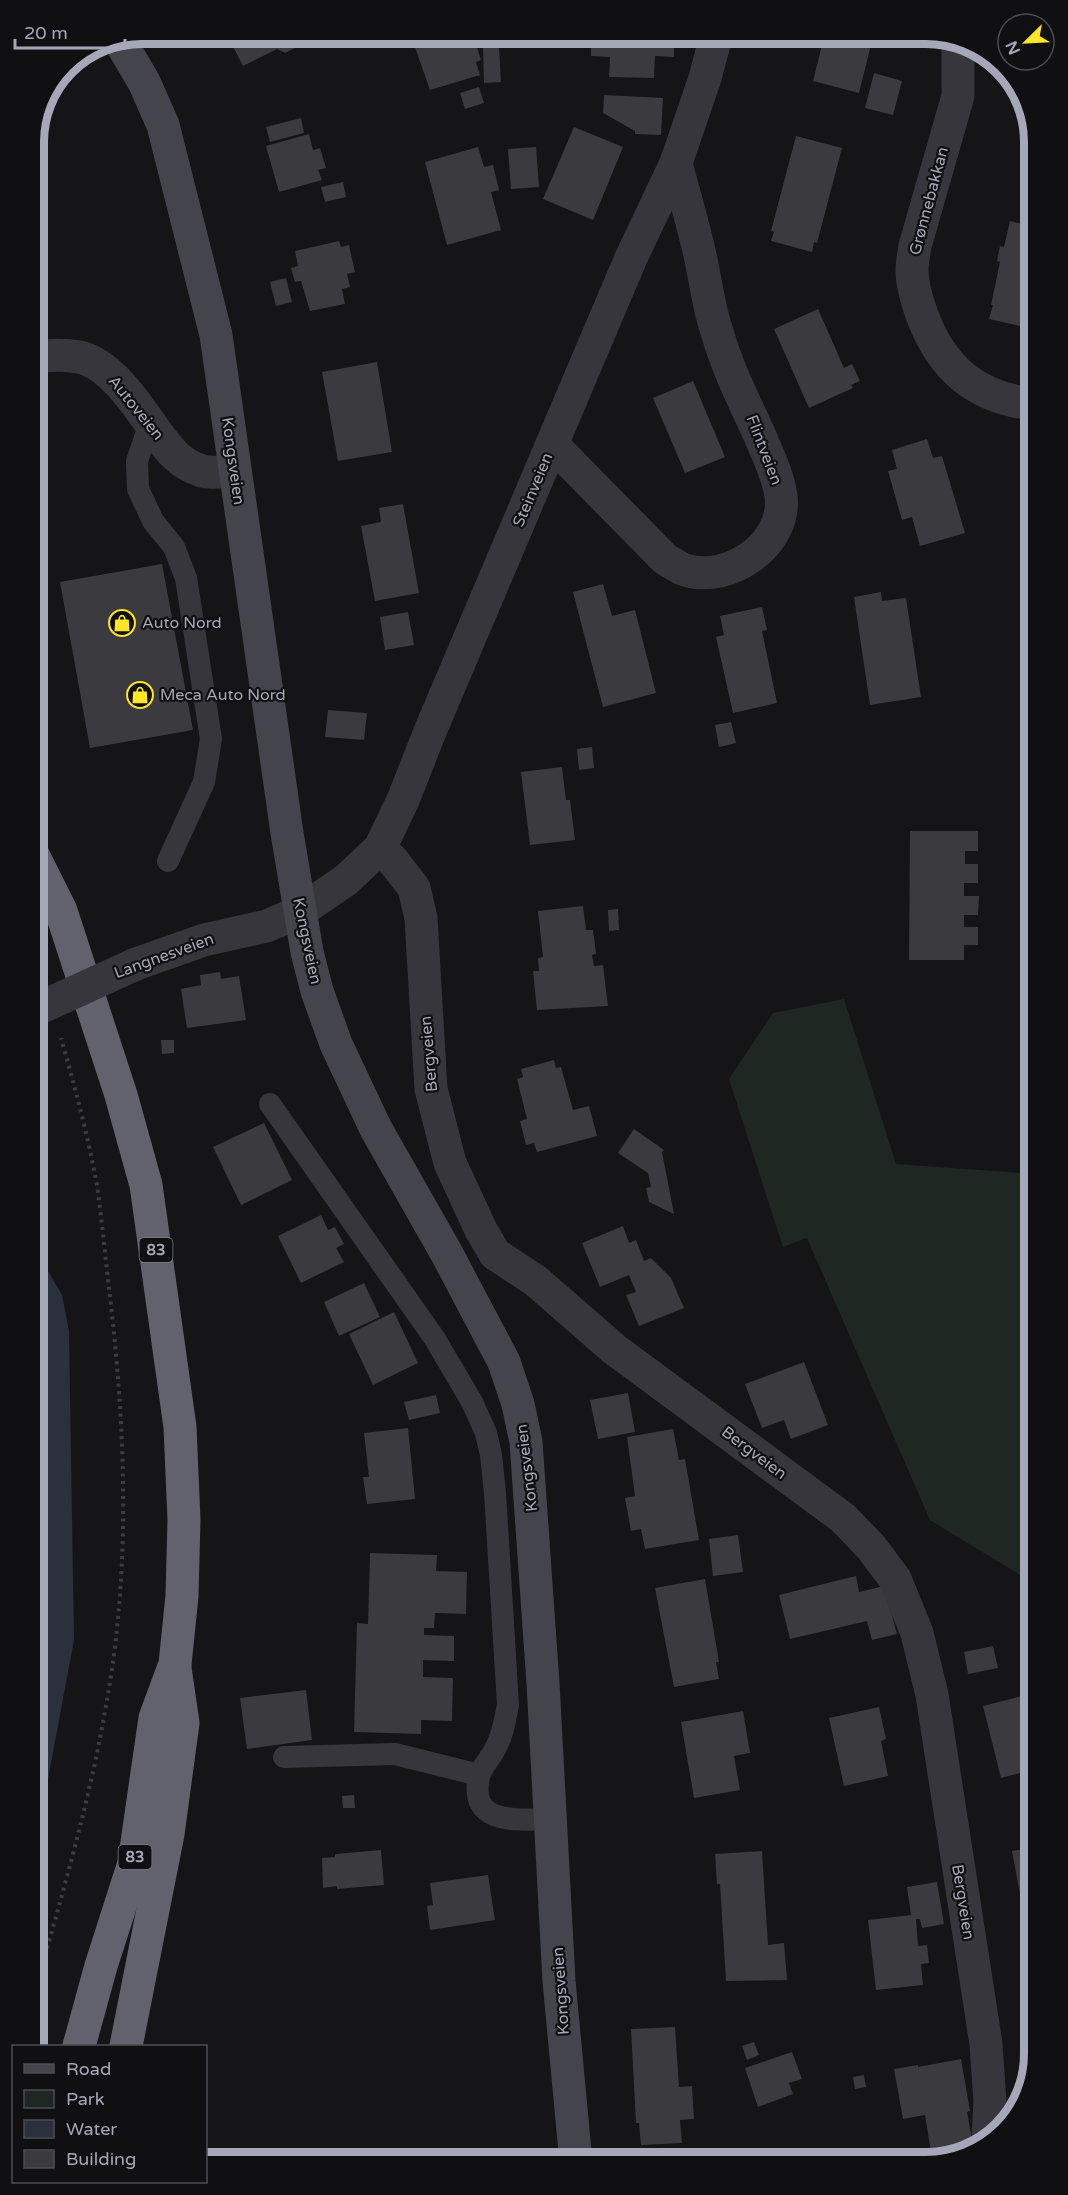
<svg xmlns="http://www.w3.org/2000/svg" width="1068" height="2195" font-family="'Varela Round',sans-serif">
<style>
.green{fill:#1f2722}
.water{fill:#2a303c}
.building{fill:#3a3a3f}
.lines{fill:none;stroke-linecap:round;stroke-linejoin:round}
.path{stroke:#3c3c43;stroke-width:4;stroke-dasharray:3 4.5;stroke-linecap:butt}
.lane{stroke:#36363c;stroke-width:22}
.street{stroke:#36363c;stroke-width:33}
.secondary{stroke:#44444c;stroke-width:33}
.highway{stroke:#61626e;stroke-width:33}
.street-bridge{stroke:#36363c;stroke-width:33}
.labels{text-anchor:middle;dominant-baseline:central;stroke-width:4.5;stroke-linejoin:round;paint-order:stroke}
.shield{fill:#101012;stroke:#797a86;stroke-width:1.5}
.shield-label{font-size:15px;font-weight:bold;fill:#a6a7b8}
.street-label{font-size:16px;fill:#a6a7b8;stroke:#101012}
.poi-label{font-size:16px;fill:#a6a7b8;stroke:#101012;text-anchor:start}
.rim{fill:none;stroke:#a6a7b8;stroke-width:8}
</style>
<rect width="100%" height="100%" fill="#151517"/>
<polygon class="green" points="844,999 896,1164 1035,1174 1035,1584 930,1520 807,1238 783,1247 729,1079 773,1013"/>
<polygon class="water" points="41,1259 62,1295 69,1331 74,1640 48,1779 33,1829 33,1261"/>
<g class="building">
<polygon points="226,33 305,33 309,41 285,53 277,49 243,66"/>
<polygon points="410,33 467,33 469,40 474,38 481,60 476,62 480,75 430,90"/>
<polygon points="591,33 674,33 674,57 655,56 654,78 609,77 610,57 591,56"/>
<polygon points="825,33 874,33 859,93 813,81"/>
<polygon points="483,47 499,47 501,82 484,83"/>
<polygon points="874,73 902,81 893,115 865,108"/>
<polygon points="479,87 484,103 465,109 460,93"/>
<polygon points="604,95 663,98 661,135 635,134 635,131 603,113"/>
<polygon points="301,118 304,133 270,142 266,127"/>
<polygon points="1032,126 1035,142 1035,172 1023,170 1025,158 1020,157 1024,139 1029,140"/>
<polygon points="574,127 623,147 593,220 543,199"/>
<polygon points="309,134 313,150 320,148 326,168 318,170 322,180 279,192 266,146"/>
<polygon points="796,136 842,148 817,243 814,242 812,252 771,241 774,232 771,231"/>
<polygon points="478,147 484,167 493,165 499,190 491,192 501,230 447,245 425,162"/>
<polygon points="536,147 539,187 511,189 508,149"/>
<polygon points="343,182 346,197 325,202 321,187"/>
<polygon points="1010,221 1035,227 1035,315 1032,314 1029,328 989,319 993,305 991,305 1000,262 997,261 1000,246 1004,247"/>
<polygon points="339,241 341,247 349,245 355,272 347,274 350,287 342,289 345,304 310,311 301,281 295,282 291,268 298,266 295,251"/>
<polygon points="286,278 292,302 276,306 270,282"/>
<polygon points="818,309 844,368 852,364 860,381 851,385 853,388 809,408 774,329"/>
<polygon points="377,362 392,452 338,461 322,372"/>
<polygon points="693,381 725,457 685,473 653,398"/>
<polygon points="927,439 933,458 942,456 965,533 920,546 912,517 902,520 888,471 897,469 892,450"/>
<polygon points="403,504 419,593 375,601 361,526 381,522 379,508"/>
<polygon points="162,564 193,730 90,748 60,582"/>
<polygon points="603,584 612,616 635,610 656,693 603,707 573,592"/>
<polygon points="881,592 882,601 906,598 921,697 870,705 854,597"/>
<polygon points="762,607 767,630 762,631 777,703 733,713 716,637 724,635 720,616"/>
<polygon points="408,612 414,645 385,650 380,617"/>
<polygon points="328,710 367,713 364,740 325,737"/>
<polygon points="731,722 736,743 719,747 715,725"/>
<polygon points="592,747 594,768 579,770 577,749"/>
<polygon points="562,767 566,800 570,800 575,840 530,845 521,772"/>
<polygon points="910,831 978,831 978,851 965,851 965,864 978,864 978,883 964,883 964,896 979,896 978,915 964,915 964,927 978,927 978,945 964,945 964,960 909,960"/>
<polygon points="583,906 586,930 593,930 596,954 592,955 594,966 603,965 608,1006 537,1010 533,971 539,971 538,958 543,957 538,911"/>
<polygon points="618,909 619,930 609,931 608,910"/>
<polygon points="220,972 221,979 239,976 246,1020 187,1028 181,989 201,985 200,975"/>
<polygon points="161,1040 174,1040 174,1053 162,1054"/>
<polygon points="554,1060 556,1068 561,1067 573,1110 589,1106 597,1136 537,1152 534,1143 526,1145 520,1121 527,1119 517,1079 523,1077 521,1069"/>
<polygon points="1029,1083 1035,1083 1035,1124 1028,1124"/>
<polygon points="264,1123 292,1180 241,1205 213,1147"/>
<polygon points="634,1129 664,1150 662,1152 674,1214 649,1202 646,1188 651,1187 648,1173 618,1153"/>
<polygon points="321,1215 328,1230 335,1227 344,1244 336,1248 344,1262 301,1283 278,1236"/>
<polygon points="623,1226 629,1243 636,1240 644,1261 651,1258 671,1278 684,1308 639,1326 626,1295 636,1292 629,1275 600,1287 582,1243"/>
<polygon points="364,1283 380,1317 339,1336 324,1302"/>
<polygon points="394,1312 418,1363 373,1385 349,1334"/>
<polygon points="804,1362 828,1425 791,1439 784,1420 762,1428 745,1384"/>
<polygon points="628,1393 635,1432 598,1439 590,1400"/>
<polygon points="436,1395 440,1413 409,1420 404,1402"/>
<polygon points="408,1428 415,1499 367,1504 363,1477 369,1477 364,1433"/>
<polygon points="673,1429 679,1460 685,1459 699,1540 645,1549 641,1529 631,1531 625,1498 635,1496 627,1437"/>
<polygon points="738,1535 743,1572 713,1576 709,1539"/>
<polygon points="370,1553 437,1555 436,1571 467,1572 466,1614 435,1613 434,1628 424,1628 424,1635 454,1636 454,1661 423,1660 423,1677 453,1678 452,1721 421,1720 421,1734 354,1732 357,1623 368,1624"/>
<polygon points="856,1576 859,1592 884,1586 897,1634 872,1640 867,1621 790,1639 779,1595"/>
<polygon points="705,1579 719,1662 716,1662 719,1679 674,1687 655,1588"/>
<polygon points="993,1646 998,1668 968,1674 964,1652"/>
<polygon points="306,1690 312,1740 247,1749 240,1698"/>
<polygon points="1033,1693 1035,1700 1035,1769 1001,1778 983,1706"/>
<polygon points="879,1707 886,1739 881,1741 888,1776 844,1786 829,1718"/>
<polygon points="743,1711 750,1753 734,1756 740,1790 694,1798 681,1722"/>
<polygon points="354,1795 355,1808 343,1808 342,1796"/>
<polygon points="1035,1847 1035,1948 1030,1948 1012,1851"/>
<polygon points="381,1850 384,1885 337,1889 337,1886 323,1888 322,1858 335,1857 335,1854"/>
<polygon points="762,1851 768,1945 784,1943 787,1980 726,1981 720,1884 717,1884 715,1854"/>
<polygon points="488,1875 495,1920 430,1930 427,1906 433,1905 430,1883"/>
<polygon points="937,1882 944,1924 922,1928 920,1919 916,1919 918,1946 927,1945 929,1963 921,1964 923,1985 876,1990 868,1920 911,1915 907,1887"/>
<polygon points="675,2027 679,2087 692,2086 694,2119 680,2120 682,2143 641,2145 639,2123 636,2123 631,2029"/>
<polygon points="754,2042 759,2055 747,2060 742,2046"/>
<polygon points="792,2052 802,2079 789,2083 793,2094 758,2107 745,2068"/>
<polygon points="961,2059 970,2111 967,2112 973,2145 931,2152 925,2115 903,2119 894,2069 918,2065 918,2067"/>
<polygon points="864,2075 866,2087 855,2089 853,2077"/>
</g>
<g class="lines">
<g class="path">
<polyline points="33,961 37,972"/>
<path d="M 33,1999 C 61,1898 91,1798 108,1694 C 131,1560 125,1423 109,1288 C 105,1254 102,1220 97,1186 C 88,1136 75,1087 61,1038"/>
</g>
<g class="lane">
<polyline points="150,423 137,461 138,489 153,521 174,547 186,578 211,739 204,782 168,861"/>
<path d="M 270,1104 L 435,1339 L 472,1402 L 486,1433 L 491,1455 L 495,1493 L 508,1705 C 505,1720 503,1735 495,1749 C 491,1758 481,1767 479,1777 C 468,1826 520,1820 551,1819"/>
<polyline points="284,1757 395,1754 479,1775"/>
</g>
<g class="street">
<path d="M 958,42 L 958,96 L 915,246 C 914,254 912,262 912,270 C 912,285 917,301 922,315 C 942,369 977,399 1035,404"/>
<path d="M 33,357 C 48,355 64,354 79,357 C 112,364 139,408 157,433 C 170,451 180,464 202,471 C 211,474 224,471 234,471"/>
<path d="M 552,444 L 665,559 C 671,562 678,568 685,570 C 729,584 787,544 781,496 C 778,475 768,455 760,436 C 745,403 728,370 718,335 C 709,310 706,282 700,255 C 693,224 684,194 676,163"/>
<polyline points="380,848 394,862 414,888 421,918 431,1089 450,1163 481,1230 495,1254 536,1281 614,1349 843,1518 871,1547 895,1579 917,1633 932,1695 986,2044 990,2102 988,2138"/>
<polyline points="136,964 204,940 267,926 299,912 346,880 380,848 403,800 431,729 631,258 676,163 705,78 717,33"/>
</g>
<polyline class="secondary" points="118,38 144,82 163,125 216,335 287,833 307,952 317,991 336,1044 376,1129 447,1254 504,1362 518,1404 526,1442 543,1683 559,1981 576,2162"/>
<g class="highway">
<polyline points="33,855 61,911 121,1095 146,1185 180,1427 184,1520 182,1596 175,1664 155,1718 134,1863 101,1966 79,2046"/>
<polyline points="126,2046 168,1834 183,1723 175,1668"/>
</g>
<polyline class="street-bridge" points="33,1011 136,964"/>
</g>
<defs>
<symbol id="shop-ring" viewBox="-11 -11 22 22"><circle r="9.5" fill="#101012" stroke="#fde627" stroke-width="1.5"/><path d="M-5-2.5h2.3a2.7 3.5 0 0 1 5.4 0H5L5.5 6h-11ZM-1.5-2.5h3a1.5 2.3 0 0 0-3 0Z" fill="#fde627"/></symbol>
</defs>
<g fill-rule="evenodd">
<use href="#shop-ring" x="107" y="608" width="30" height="30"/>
<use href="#shop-ring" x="125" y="680" width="30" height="30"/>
</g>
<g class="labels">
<g class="shield">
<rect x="139.5" y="1238" width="33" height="24" rx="4.5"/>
<rect x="118.5" y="1845" width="33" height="24" rx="4.5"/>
</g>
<g class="shield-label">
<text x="156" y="1250">83</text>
<text x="135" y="1857">83</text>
</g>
<g class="street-label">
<text transform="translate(929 201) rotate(-75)">Grønnebakkan</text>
<text transform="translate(136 408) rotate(51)">Autoveien</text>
<text transform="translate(764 450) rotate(69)">Flintveien</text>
<text transform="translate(233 461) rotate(82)">Kongsveien</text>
<text transform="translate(533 490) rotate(-67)">Steinveien</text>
<text transform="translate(307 941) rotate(78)">Kongsveien</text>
<text transform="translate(164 956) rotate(-20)">Langnesveien</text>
<text transform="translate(429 1054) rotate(-95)">Bergveien</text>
<text transform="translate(754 1453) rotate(37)">Bergveien</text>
<text transform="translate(527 1468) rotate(-97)">Kongsveien</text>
<text transform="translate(963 1902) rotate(81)">Bergveien</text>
<text transform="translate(561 1991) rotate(-94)">Kongsveien</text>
</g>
<g class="poi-label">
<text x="142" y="623">Auto Nord</text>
<text x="160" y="695">Meca Auto Nord</text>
</g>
</g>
<path d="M0 0H1068V2195H0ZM142 44H926A98 98 0 0 1 1024 142V2054A98 98 0 0 1 926 2152H142A98 98 0 0 1 44 2054V142A98 98 0 0 1 142 44Z" fill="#101012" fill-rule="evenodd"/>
<path class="rim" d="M142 44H926A98 98 0 0 1 1024 142V2054A98 98 0 0 1 926 2152H142A98 98 0 0 1 44 2054V142A98 98 0 0 1 142 44Z"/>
<rect x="12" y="2045" width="195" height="138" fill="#101012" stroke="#4c4c54" stroke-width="1.5"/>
<rect x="24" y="2064" width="30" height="9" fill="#44444c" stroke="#4c4c54" stroke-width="1.5"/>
<text x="66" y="2075" font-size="18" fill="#a6a7b8">Road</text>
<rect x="24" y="2090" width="30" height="18" fill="#1f2722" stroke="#4c4c54" stroke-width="1.5"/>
<text x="66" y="2105" font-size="18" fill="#a6a7b8">Park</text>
<rect x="24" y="2120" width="30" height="18" fill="#2a303c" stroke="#4c4c54" stroke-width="1.5"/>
<text x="66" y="2135" font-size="18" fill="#a6a7b8">Water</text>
<rect x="24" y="2150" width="30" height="18" fill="#3a3a3f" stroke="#4c4c54" stroke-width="1.5"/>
<text x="66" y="2165" font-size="18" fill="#a6a7b8">Building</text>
<g transform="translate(1026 42) rotate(246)"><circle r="28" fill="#101012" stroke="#4c4c54" stroke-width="1.5"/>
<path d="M0-4.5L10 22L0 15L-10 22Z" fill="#fde627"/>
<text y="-9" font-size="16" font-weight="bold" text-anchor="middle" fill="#a6a7b8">N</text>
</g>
<path d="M15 39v9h110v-9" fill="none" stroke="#a6a7b8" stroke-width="3"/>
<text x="24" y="39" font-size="18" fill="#a6a7b8" stroke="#101012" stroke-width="4.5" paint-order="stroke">20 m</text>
</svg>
